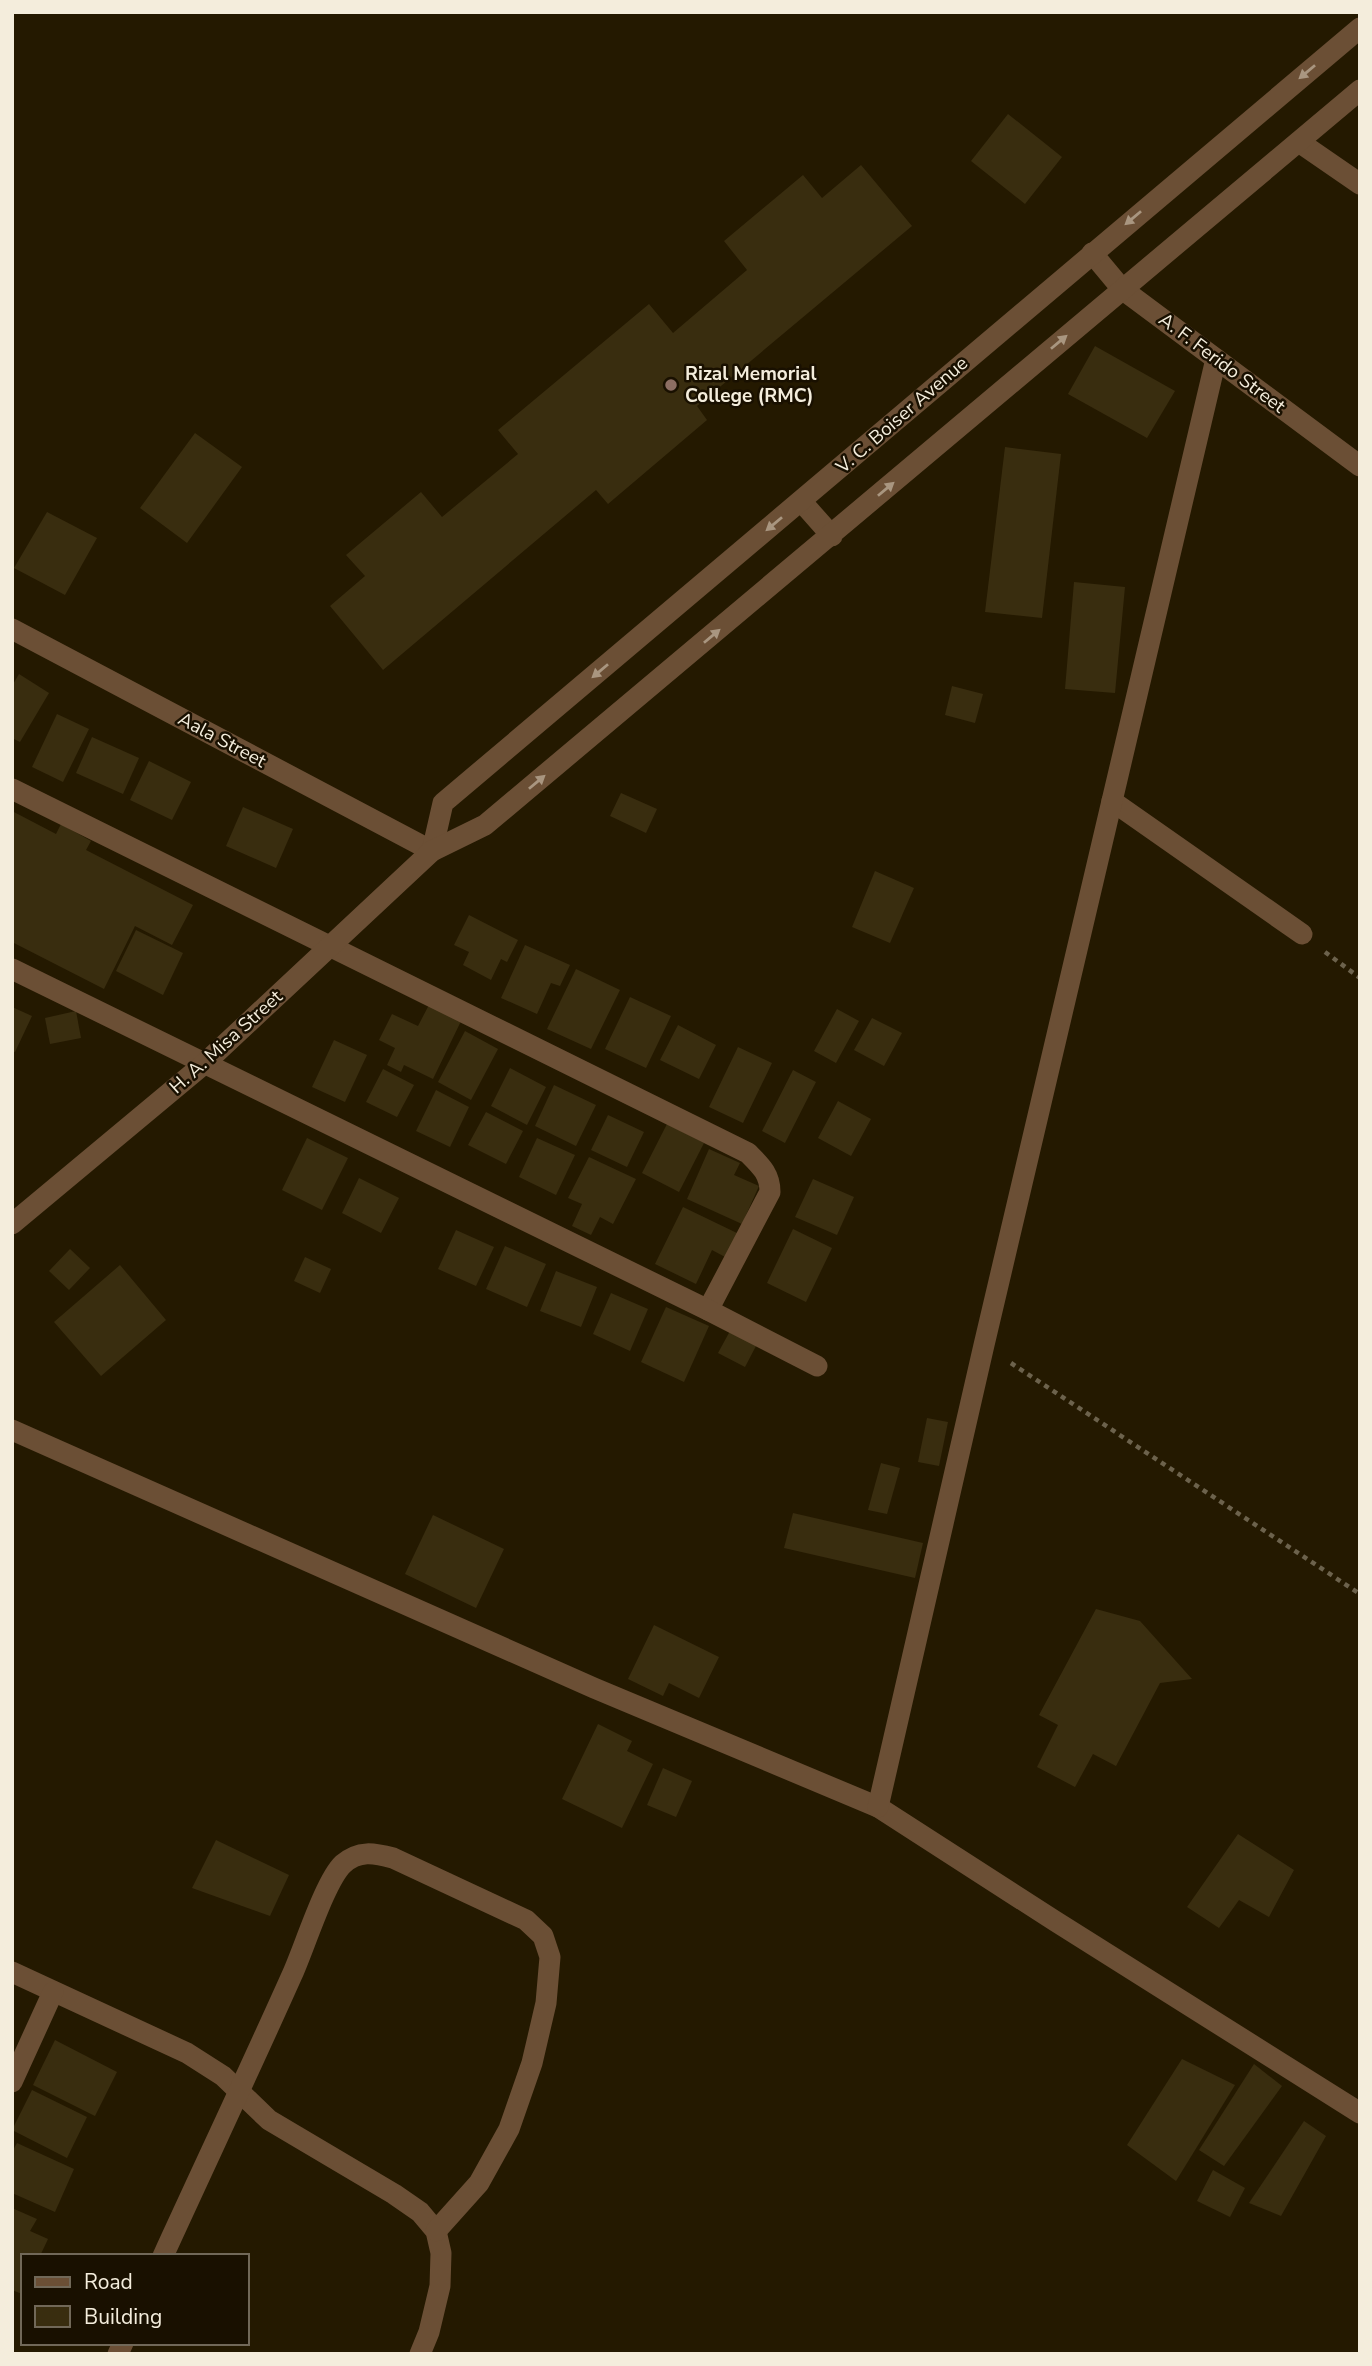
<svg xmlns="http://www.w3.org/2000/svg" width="1372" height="2366" font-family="'Nunito Sans',sans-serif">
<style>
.building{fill:#392d0f}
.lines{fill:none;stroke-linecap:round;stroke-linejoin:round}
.path{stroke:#6c624c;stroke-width:4.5;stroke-dasharray:5 5;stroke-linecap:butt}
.minor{stroke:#6b4f35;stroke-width:21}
.oneway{fill:#a99680}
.education-dot{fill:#8d6e63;stroke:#191000;stroke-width:2.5}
.labels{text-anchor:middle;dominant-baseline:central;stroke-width:5;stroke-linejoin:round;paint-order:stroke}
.street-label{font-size:19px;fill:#f4eddc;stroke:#191000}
.poi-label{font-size:19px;font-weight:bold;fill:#f4eddc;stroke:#191000;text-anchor:start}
</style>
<rect width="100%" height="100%" fill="#241900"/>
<g class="building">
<polygon points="1008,114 1062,157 1025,204 971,161"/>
<polygon points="861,165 912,226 697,406 707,420 608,504 596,490 383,670 330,606 365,576 346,555 421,492 442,517 518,454 498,430 649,304 673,333 747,270 724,241 803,175 822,198"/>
<polygon points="1095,346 1175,391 1147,438 1068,394"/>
<polygon points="195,433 242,467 187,543 140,508"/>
<polygon points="1005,447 1061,454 1042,618 985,612"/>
<polygon points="47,512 97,538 65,595 14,568"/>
<polygon points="1074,582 1125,587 1115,693 1065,689"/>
<polygon points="19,674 49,693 20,742 12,738 12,686"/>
<polygon points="952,686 983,694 975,723 945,715"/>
<polygon points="57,714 89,729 63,782 32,767"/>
<polygon points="92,737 139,758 123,794 76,773"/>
<polygon points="149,761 191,782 172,820 130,800"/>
<polygon points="621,793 657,809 646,833 610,816"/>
<polygon points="243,807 293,829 276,868 226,846"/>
<polygon points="12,811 56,834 61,824 91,841 86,850 193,905 172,945 135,926 104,989 12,942"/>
<polygon points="875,871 914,888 890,943 852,927"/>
<polygon points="469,915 518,940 507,962 501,959 491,980 463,965 469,952 454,945"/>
<polygon points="136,930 183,953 163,995 116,971"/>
<polygon points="525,945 570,965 560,986 551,983 537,1014 501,998"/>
<polygon points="576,969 620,990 591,1049 547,1029"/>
<polygon points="630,997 671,1016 646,1068 605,1049"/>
<polygon points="431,1001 463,1017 433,1079 404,1065 401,1072 387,1065 395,1048 379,1040 392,1014 418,1026"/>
<polygon points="12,1007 32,1016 15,1052 12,1051"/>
<polygon points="837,1009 859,1021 836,1063 814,1051"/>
<polygon points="76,1011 81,1038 50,1044 45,1018"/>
<polygon points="872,1018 902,1033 884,1066 854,1050"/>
<polygon points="678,1025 716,1045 699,1079 660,1060"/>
<polygon points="465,1031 498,1049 471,1100 438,1082"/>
<polygon points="334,1040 367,1055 345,1102 312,1087"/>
<polygon points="738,1047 772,1063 743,1123 709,1107"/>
<polygon points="510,1068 546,1087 527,1125 491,1106"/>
<polygon points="383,1069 414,1085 397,1117 366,1102"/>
<polygon points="793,1070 816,1082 785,1143 762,1131"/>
<polygon points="554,1085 596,1105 576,1146 535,1126"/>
<polygon points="436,1090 469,1107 450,1147 416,1131"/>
<polygon points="838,1101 871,1119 851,1156 818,1138"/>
<polygon points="486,1112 523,1131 506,1164 468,1145"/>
<polygon points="608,1115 644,1132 627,1167 591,1150"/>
<polygon points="667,1124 704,1143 679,1192 642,1173"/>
<polygon points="307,1138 348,1158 322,1210 282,1190"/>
<polygon points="537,1138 575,1155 556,1195 519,1177"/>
<polygon points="709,1149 740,1163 734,1175 759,1186 742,1224 687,1199"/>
<polygon points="589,1157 636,1179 613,1224 600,1217 591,1235 572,1226 582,1204 568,1198"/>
<polygon points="359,1178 399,1198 381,1233 342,1213"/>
<polygon points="813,1179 854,1197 837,1235 795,1217"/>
<polygon points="683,1207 739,1234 727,1258 712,1250 696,1284 655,1264"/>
<polygon points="793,1229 832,1248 806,1302 767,1283"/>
<polygon points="456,1230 494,1247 476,1286 438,1269"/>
<polygon points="505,1246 546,1264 527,1307 486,1289"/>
<polygon points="70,1249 90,1268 69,1290 49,1271"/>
<polygon points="305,1257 331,1269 320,1293 294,1281"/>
<polygon points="120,1265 166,1320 101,1376 54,1322"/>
<polygon points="556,1271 597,1287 581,1327 540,1311"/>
<polygon points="611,1293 648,1309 630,1351 593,1334"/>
<polygon points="666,1307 709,1326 684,1382 641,1362"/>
<polygon points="730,1331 756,1346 745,1367 718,1353"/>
<polygon points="927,1418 948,1422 939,1466 918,1462"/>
<polygon points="881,1463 900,1468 887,1514 868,1510"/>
<polygon points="793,1513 923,1543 915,1578 784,1548"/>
<polygon points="433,1515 504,1549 476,1608 405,1574"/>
<polygon points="1096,1609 1140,1621 1192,1679 1160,1683 1116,1766 1093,1754 1075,1787 1037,1767 1058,1725 1039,1715"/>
<polygon points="654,1625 719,1657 699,1698 669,1683 663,1696 628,1679"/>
<polygon points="598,1724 632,1741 627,1751 653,1764 622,1828 562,1799"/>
<polygon points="663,1768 692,1781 676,1817 647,1805"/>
<polygon points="1238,1834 1294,1870 1269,1917 1239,1900 1219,1928 1187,1907"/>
<polygon points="216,1840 289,1875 270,1916 192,1888"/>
<polygon points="55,2040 117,2072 95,2116 33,2085"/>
<polygon points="1182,2059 1235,2085 1176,2181 1127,2145"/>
<polygon points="1254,2064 1282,2086 1224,2166 1199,2150"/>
<polygon points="32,2090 87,2117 67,2158 12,2130"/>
<polygon points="1304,2121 1326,2136 1281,2216 1249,2203"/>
<polygon points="17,2143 74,2169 55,2212 12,2193 12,2152"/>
<polygon points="1213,2170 1245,2188 1230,2217 1197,2201"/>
<polygon points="12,2208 37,2219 30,2231 48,2239 40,2256 23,2256 22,2294 12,2290"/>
</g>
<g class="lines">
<g class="path">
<polyline points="1325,952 1360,978"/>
<polyline points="1011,1363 1360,1594"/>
</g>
<g class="minor">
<polyline points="1299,142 1360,184"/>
<polyline points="1092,253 1122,289 1360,466"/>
<polyline points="801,501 832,536"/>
<polyline points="12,629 432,851"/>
<path d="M 12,789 L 748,1153 C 761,1166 770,1174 770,1192 L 708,1310"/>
<polyline points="1112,801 1302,934"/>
<polyline points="432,851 443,803 1360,28"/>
<polyline points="12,969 708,1310 817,1366"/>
<polyline points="12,1224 204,1064 432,851 485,825 1360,90"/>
<polyline points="12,1430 594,1688 878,1807 1055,1921 1360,2113"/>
<polyline points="878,1807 984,1345 1216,359"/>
<polyline points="12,1972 187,2053 223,2076 269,2120 394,2194 420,2212 436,2231 441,2253 440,2286 429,2332 420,2354"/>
<polyline points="12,2082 53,1992"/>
<path d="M 163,2256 C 206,2162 250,2069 292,1975 C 304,1949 325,1881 343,1864 C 359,1850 374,1853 393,1858 L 526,1920 L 543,1936 L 550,1957 L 546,2003 L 532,2063 L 509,2129 L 479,2183 L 436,2231"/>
<polyline points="118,2354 123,2343"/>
</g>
</g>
<defs><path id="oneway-solid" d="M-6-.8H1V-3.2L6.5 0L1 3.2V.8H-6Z" transform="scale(1.75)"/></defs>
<g class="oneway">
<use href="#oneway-solid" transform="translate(1307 72) rotate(140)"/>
<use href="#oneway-solid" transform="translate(1133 218) rotate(140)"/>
<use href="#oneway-solid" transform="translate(1059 342) rotate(-40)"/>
<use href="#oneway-solid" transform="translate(886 489) rotate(-40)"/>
<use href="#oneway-solid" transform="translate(774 524) rotate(140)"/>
<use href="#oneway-solid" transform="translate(712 636) rotate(-40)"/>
<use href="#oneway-solid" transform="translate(600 671) rotate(140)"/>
<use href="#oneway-solid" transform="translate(537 782) rotate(-40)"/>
</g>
<circle class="education-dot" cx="671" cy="385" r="7"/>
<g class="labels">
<g class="street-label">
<text transform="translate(1222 363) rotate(37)">A. F. Ferido Street</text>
<text transform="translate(902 415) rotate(-41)">V. C. Boiser Avenue</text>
<text transform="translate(222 740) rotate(28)">Aala Street</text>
<text transform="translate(226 1042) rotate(-42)">H. A. Misa Street</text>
</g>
<g class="poi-label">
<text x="685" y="374">Rizal Memorial<tspan x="685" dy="22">College (RMC)</tspan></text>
</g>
</g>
<rect width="1372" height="2366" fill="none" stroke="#f4eddc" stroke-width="28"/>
<rect x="21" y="2254" width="228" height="91" fill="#191000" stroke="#716858" stroke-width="2"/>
<rect x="35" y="2277" width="35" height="10" fill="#6b4f35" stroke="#716858" stroke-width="2"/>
<text x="84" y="2289" font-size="21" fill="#f4eddc">Road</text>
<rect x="35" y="2306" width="35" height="21" fill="#392d0f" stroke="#716858" stroke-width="2"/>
<text x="84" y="2324" font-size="21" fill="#f4eddc">Building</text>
</svg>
